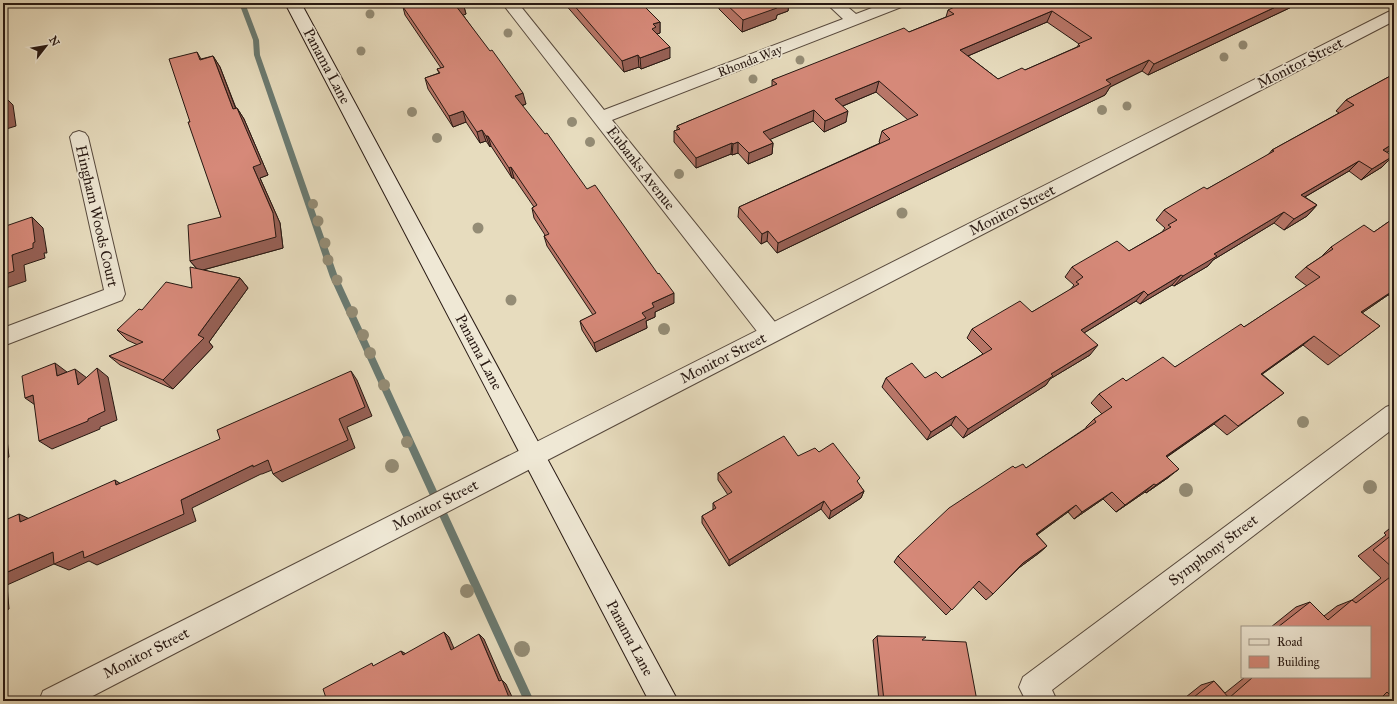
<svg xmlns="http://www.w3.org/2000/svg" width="1397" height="704" font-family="'IM FELL Great Primer',serif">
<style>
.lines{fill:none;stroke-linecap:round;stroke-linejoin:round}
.stream{fill:#6a7a71;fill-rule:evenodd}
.minor-casing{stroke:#57493d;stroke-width:2}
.tertiary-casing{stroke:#57493d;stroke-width:2}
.secondary-casing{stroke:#271812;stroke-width:2}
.minor{fill:#efe8d5;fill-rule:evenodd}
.tertiary{fill:#efe8d5;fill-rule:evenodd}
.secondary{fill:#efe8d5;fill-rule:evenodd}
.tree{fill:#948c75}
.wall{fill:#b87668;stroke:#271812;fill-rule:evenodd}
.shaded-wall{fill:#966055;stroke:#271812}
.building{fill:#d68979;stroke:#271812;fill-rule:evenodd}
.labels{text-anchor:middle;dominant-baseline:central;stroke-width:3.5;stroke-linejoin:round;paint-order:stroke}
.far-street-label{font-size:13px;fill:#271812;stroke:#efe8d5}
.street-label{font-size:15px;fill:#271812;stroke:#efe8d5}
</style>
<rect width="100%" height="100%" fill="#e7dcbe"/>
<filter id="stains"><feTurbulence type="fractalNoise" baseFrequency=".005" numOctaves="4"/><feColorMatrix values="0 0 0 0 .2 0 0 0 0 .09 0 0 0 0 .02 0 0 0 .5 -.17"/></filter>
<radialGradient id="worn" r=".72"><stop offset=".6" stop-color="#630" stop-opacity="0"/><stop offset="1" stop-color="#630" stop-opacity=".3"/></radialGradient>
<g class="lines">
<polygon class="stream" points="239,3 245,3 259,40 260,55 338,277 534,701 524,701 330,277 254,55 253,40"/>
<defs>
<g id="minor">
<polygon points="502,3 518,3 604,110 843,19 826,3 843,3 856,14 885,3 907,3 904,6 612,120 779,327 782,333 779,339 771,342 763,339"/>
<polygon points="79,131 85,133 88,137 125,294 122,300 3,346 3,328 104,290 70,137 73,133"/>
<polygon points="1394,404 1394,428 1052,690 1057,701 1026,701 1019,687 1023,677 1386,407"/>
</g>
<polygon id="tertiary" points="1394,10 1394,21 83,701 39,701 43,691 1388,12"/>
<polygon id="secondary" points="285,3 301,3 678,701 649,701"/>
</defs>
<use href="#minor" class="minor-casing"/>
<use href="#tertiary" class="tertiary-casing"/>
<use href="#secondary" class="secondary-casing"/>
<use href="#minor" class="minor"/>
<use href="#tertiary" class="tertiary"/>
<use href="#secondary" class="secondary"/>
</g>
<g class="tree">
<circle cx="370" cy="14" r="4.5"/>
<circle cx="508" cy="33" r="4.5"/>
<circle cx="1243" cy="45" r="4.5"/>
<circle cx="361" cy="51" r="4.5"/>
<circle cx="1224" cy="57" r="4.5"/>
<circle cx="800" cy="60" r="4.5"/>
<circle cx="753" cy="79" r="4.5"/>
<circle cx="1127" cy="106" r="4.5"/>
<circle cx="1102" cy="110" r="5"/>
<circle cx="412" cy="112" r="5"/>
<circle cx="572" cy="122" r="5"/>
<circle cx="437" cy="138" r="5"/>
<circle cx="590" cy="142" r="5"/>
<circle cx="679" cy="174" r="5"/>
<circle cx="313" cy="204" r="5"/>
<circle cx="902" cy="213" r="5.5"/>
<circle cx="318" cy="221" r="5.5"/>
<circle cx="478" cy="228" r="5.5"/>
<circle cx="325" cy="243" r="5.5"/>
<circle cx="328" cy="260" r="5.5"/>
<circle cx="337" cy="280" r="5.5"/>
<circle cx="511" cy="300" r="5.5"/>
<circle cx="352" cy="312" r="6"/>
<circle cx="664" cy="329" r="6"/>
<circle cx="363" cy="335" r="6"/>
<circle cx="370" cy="353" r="6"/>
<circle cx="384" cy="385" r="6"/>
<circle cx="1303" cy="422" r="6"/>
<circle cx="407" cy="442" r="6"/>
<circle cx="392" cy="466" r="7"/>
<circle cx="1370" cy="487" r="7"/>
<circle cx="1186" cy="490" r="7"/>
<circle cx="467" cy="591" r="7"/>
<circle cx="522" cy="649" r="8"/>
</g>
<g class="wall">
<polygon points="402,3 463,3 466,14 463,15 526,104 522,106 674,303 655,312 655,317 646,321 647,328 596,352 582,330 580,321 593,315 547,246 544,236 545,235 534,218 532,208 534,207 514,178 512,178 491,146 490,147 486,141 480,143 466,122 453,127 428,89 425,78 439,73 437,69 441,68 405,15"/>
<polygon points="564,3 641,3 660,22 660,33 657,34 670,58 641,69 639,67 624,72"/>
<polygon points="716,3 789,3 788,11 777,15 776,19 742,32 719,9 719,6"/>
<path d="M 1300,3 L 1148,75 L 1142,71 L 1110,87 L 1105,95 L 777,253 L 767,241 L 761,244 L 738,217 L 739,207 L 880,143 L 879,142 L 882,131 L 908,120 L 876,92 L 843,106 L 846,122 L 824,132 L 813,121 L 770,139 L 773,143 L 772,154 L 748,164 L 738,153 L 732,155 L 731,154 L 696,168 L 674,142 L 674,131 L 677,130 L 677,126 L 772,87 L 772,80 L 909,32 L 946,17 L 948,10 ZM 1047,22 L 1079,44 L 1077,47 L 1025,70 L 998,79 L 968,56 Z"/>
<polygon points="197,52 201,59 213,56 220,67 236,108 237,108 244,119 268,175 260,178 280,223 283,248 203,270 240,278 248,288 209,342 213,347 173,389 120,365 109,356 138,345 127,340 117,330 142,310 192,288 197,269 190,261 221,217 190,122"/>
<polygon points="1394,74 1387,152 1382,167 1361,180 1349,171 1305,197 1317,205 1307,216 1284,230 1274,223 1213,260 1208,266 1174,286 1172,285 1140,304 1136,301 1084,333 1090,355 1050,379 1046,385 963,438 951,425 927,440 882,387 886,378 942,378 983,354 967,338 972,329 1032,312 1070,290 1074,285 1065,277 1072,267 1129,251 1162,232 1165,228 1156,220 1164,210 1207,189 1268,155 1272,150 1339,113 1336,111 1346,100"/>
<polygon points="1394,218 1394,295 1391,297 1388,295 1362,313 1380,326 1328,365 1303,345 1262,374 1284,393 1227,435 1214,424 1167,457 1169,477 1146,493 1145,492 1116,512 1103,499 1074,519 1068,512 1037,535 1047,546 1039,553 1020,567 993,594 986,600 973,587 946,615 894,562 898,556 1015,468 1026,468 1086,428 1086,427 1094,419 1102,414 1091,403 1099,394 1126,381 1175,367 1244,327 1307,286 1295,277 1306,267 1321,257 1331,247 1374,232"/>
<polygon points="819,452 858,483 864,491 861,498 829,519 821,509 729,566 702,523 702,516 713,510 713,503 728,495 718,480 718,473"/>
<polygon points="1394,525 1394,701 1181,701 1201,685 1214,681 1225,693 1245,677 1370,677 1370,627 1271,627 1296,607 1310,602 1324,616 1337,606 1352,600 1381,578 1358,556 1386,535 1384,533"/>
<polygon points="877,636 922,640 977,701 879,701 873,640"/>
</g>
<g class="shaded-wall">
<polygon points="463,3 466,14 459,17 456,6"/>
<polygon points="780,3 789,3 788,11 777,15 776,19 742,32 743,20 774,5"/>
<polygon points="1284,3 1300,3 1148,75 1154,64"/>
<polygon points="1052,11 1047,22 956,61 960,50"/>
<polygon points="660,22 660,33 657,34 652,29 653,24"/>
<polygon points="670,47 670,58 641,69 640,58"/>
<polygon points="638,55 639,67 624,72 622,61"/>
<polygon points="213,56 220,67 240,120 233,109"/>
<polygon points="1149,60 1142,71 1110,87 1105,95 777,253 778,243 1106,80"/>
<polygon points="879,81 876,92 833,110 835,99"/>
<polygon points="523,93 526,104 517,107 515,96"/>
<polygon points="3,95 13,105 16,126 3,130"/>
<polygon points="237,108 244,119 268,175 260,178 280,223 283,248 199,271 190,261 273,213 253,167"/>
<polygon points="814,110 813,121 762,143 763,132"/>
<polygon points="463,111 466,122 453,127 449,116"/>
<polygon points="848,111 846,122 824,132 825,121"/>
<polygon points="482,130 486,141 480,143 477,132"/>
<polygon points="486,136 488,136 491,146 490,147"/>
<polygon points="738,142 738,153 732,155 733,144"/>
<polygon points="732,143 731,154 696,168 696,158"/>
<polygon points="773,143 772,154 748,164 749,153"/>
<polygon points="1394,143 1394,148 1373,161 1383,150"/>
<polygon points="1393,156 1382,167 1361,180 1372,169"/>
<polygon points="1359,161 1349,171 1291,205 1301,195"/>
<polygon points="511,167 514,178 512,178 509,168"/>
<polygon points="1317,205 1307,216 1284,230 1294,219"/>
<polygon points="1284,212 1274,223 1213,260 1208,266 1174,286 1183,276 1214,254"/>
<polygon points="32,217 43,228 47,253 44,253 45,258 24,265 26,281 3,289 3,275"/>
<polygon points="768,231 767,241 761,244 762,234"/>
<polygon points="1181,275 1172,285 1140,304 1148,295"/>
<polygon points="240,278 248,288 209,342 213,347 173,389 163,380 198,335"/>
<polygon points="1394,290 1388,295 1349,322 1361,312"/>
<polygon points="1144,291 1136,301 1074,339 1081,330"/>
<polygon points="674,293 674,303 655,312 655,317 646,321 647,328 596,352 594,343 642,313 652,303"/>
<polygon points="1314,336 1303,345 1250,383 1261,374"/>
<polygon points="1098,345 1090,355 1050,379 1046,385 963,438 968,429 1051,374"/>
<polygon points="55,363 67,372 57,376"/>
<polygon points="97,368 108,377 117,420 100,427 100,429 52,449 39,441 88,419"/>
<polygon points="75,369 87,378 78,385"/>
<polygon points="351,371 357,380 372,416 347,427 355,448 282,482 273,474 339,419"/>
<polygon points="33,395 38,407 25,398"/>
<polygon points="3,404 9,457 3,459"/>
<polygon points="1225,415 1214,424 1156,464 1166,456"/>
<polygon points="956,416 951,425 927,440 931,432"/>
<polygon points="268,460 277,468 262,474 261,474 192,508 196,521 97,565 89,561 69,570 54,564 7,585 9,609 3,612 3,574 53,552 181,500 253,465"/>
<polygon points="1179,469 1169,477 1146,493 1156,485"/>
<polygon points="115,480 127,488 116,485"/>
<polygon points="1154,484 1145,492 1116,512 1125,505"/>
<polygon points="864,491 861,498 829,519 831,511"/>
<polygon points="1112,492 1103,499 1074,519 1082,512"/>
<polygon points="824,501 821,509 729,566 729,560"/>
<polygon points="1076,505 1068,512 1028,541 1036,534"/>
<polygon points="19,514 34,521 20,522"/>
<polygon points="1047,546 1039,553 1016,570 1023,563"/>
<polygon points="444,632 449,637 457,655 451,650"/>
<polygon points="479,634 484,639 504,685 499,681"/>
<polygon points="401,651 408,655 403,655"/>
<polygon points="502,680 506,684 514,701 508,701"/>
<polygon points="422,697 427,701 414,701"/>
</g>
<g class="building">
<polygon points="404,3 463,3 456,6 490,51 492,50 523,93 515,96 545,134 547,133 587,189 595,185 658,274 659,273 674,293 652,303 654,307 642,313 646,318 594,343 580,321 596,313 544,236 549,234 532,208 537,205 511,167 509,168 488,136 486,136 482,130 477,132 463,111 449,116 425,78 440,73 437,69 444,67 401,4"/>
<polygon points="572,3 641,3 660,22 653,24 656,27 652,29 670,47 640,58 638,55 622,61"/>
<polygon points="725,3 780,3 774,5 777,8 743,20"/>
<path d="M 963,3 L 1284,3 L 1154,64 L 1149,60 L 1106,80 L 1111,84 L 778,243 L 768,231 L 762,234 L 739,207 L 890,139 L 882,131 L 918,115 L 879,81 L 835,99 L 848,111 L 825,121 L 814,110 L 763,132 L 773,143 L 749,153 L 738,142 L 733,144 L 732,143 L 696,158 L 674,131 L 680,129 L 677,126 L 777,84 L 772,80 L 904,28 L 909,32 L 954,14 L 948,10 ZM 1052,11 L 1092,38 L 1078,44 L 1080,46 L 1025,70 L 1022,68 L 998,79 L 960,50 Z"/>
<polygon points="197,52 200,60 213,56 233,109 237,108 261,164 253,167 273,213 276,237 190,261 188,225 221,217 188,122 190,122 169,59"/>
<polygon points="1394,74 1394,143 1383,150 1393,156 1372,169 1359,161 1301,195 1317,205 1294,219 1284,212 1214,254 1217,256 1183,276 1181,275 1148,295 1144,291 1081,330 1098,345 1051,374 1053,376 968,429 956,416 931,432 886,378 912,363 925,378 936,372 942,378 992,349 972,329 1020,301 1032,312 1079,284 1076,282 1083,277 1072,267 1117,241 1129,251 1171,227 1168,225 1177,220 1164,210 1204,187 1207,189 1274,151 1272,150 1354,105 1346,100"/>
<polygon points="3,97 5,115 3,116"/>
<polygon points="32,217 35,242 33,243 33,248 12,255 14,271 3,275 3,227"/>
<polygon points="1394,218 1394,290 1361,312 1380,326 1340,356 1314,336 1261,374 1284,393 1238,426 1225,415 1166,456 1179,469 1156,485 1154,484 1125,505 1112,492 1082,512 1076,505 1036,534 1047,546 1023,563 993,594 979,581 952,610 898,556 949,508 1013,466 1015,468 1023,464 1026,468 1096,422 1094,419 1112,407 1099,394 1123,378 1126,381 1163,357 1175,367 1241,324 1244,327 1320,277 1306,267 1333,249 1331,247 1364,225 1374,232"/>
<polygon points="190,267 240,278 198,335 204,338 163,380 109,356 143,342 117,330 139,309 142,310 166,282 192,288"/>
<polygon points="55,363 57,376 75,369 78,385 97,368 105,411 88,419 88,421 39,441 33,395 25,398 22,376"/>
<polygon points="351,371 365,407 339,419 348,440 273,474 268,460 253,467 253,465 181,500 184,514 84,558 83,551 54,564 53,552 3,574 3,521 19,514 20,522 115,480 116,485 220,439 217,430"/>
<polygon points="784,436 798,456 815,448 819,452 833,443 860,478 857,481 864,491 831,511 824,501 729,560 702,516 716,508 713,503 732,492 718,473"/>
<polygon points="1394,533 1394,569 1373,550"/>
<polygon points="1394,574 1394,699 1387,692 1378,701 1189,701 1214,681 1229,698 1253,677 1370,677 1370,627 1278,627 1310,602 1328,620 1352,600 1356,603"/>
<polygon points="444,632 451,650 479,634 499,681 502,680 510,700 508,701 424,701 422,697 414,701 327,701 323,689 372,663 373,666 401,651 403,655"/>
<polygon points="877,636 926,637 922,640 966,642 977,701 884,701"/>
</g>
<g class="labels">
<g class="far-street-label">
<text transform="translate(750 61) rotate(-21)">Rhonda Way</text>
</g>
<g class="street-label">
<text transform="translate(1300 63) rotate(-27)">Monitor Street</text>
<text transform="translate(327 66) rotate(62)">Panama Lane</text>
<text transform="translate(641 168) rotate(52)">Eubanks Avenue</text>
<text transform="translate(1012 210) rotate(-27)">Monitor Street</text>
<text transform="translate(97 216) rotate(77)">Hingham Woods Court</text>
<text transform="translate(479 352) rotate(62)">Panama Lane</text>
<text transform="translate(723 358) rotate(-27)">Monitor Street</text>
<text transform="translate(435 505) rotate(-27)">Monitor Street</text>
<text transform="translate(1213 550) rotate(-37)">Symphony Street</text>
<text transform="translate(630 638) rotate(62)">Panama Lane</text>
<text transform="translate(146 653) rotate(-27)">Monitor Street</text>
</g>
</g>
<rect width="1397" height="704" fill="none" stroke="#e7dcbe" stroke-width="16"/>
<rect x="4" y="4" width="1389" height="696" fill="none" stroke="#271812" stroke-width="2"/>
<rect x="8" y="8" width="1381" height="688" fill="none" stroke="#271812"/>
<rect x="1241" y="626" width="130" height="52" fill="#efe8d5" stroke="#9f9587"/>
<rect x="1249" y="639" width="20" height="6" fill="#efe8d5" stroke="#9f9587"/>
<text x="1277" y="646" font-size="12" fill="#271812">Road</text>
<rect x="1249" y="656" width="20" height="12" fill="#d68979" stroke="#9f9587"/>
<text x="1277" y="666" font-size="12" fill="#271812">Building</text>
<g transform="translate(46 46) rotate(59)" stroke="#efe8d5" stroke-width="3" paint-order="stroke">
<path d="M0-3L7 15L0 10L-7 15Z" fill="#271812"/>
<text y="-6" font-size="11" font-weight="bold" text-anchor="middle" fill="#271812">N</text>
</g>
<rect width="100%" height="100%" filter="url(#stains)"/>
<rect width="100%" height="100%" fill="url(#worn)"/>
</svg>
